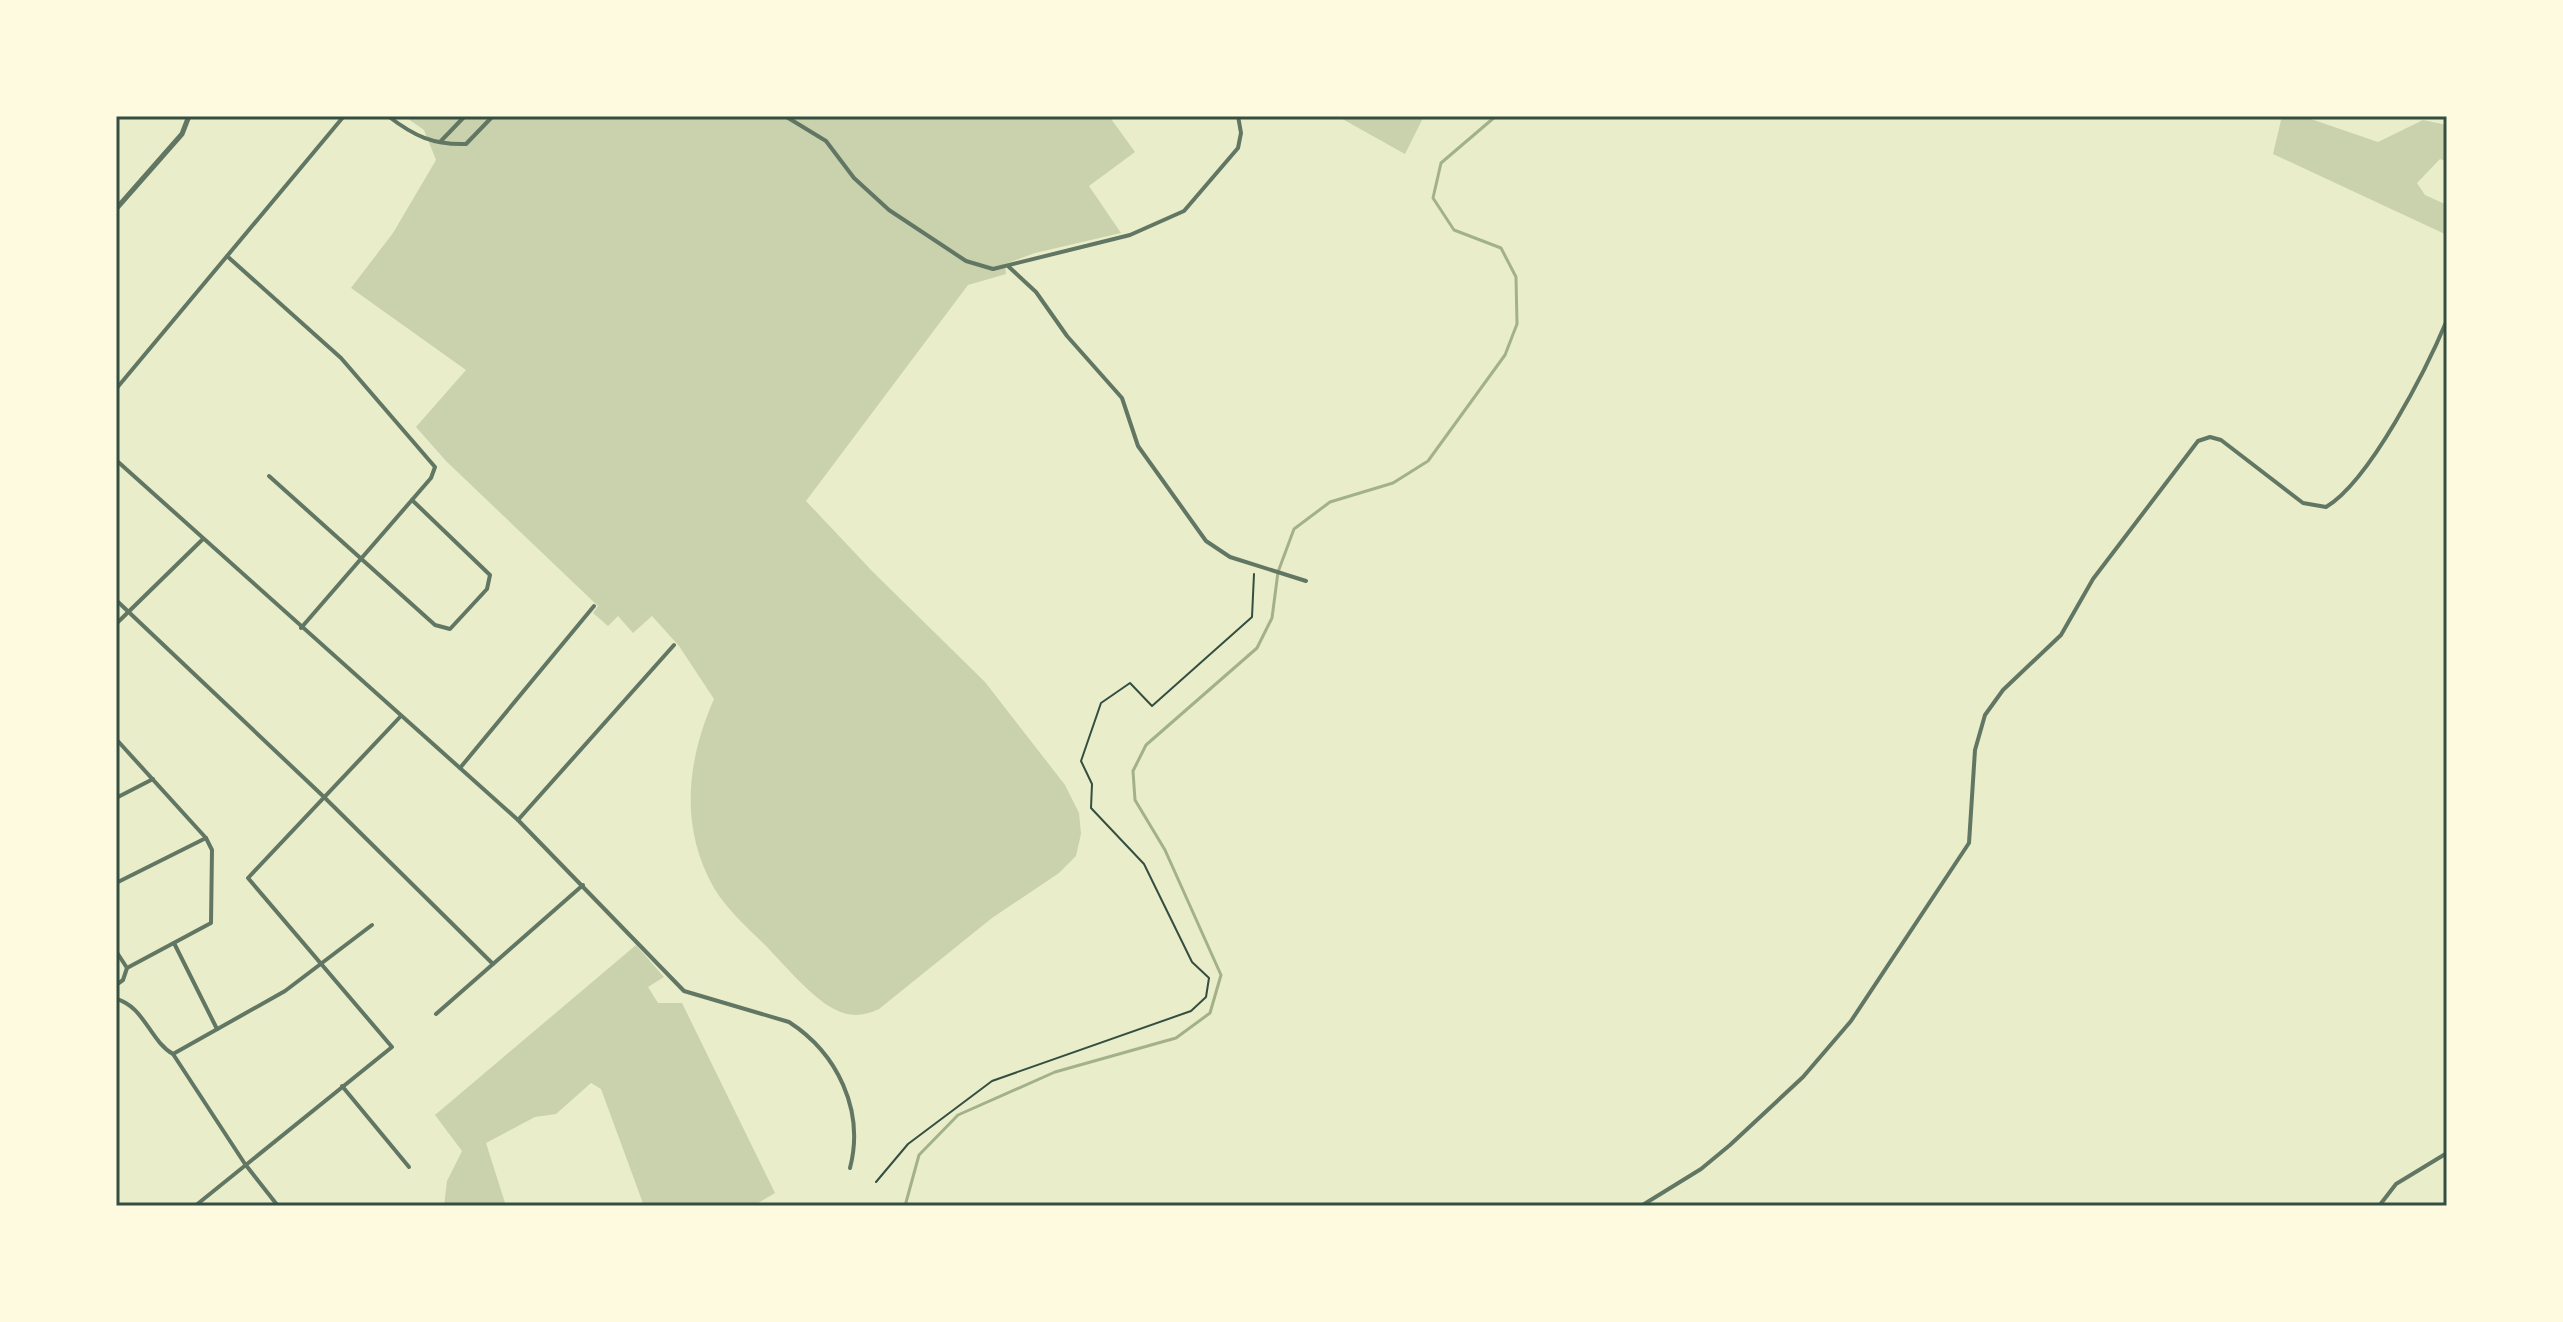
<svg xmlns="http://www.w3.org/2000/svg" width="2563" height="1322" font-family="'Fira Sans Condensed',sans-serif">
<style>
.green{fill:#cad2ad}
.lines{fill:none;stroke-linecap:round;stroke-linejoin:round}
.stream{stroke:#a3b18a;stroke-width:3}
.path{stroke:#344e41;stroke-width:2}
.minor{stroke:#617663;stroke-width:4}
.tertiary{stroke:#617663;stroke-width:5}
.neatline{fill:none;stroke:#344e41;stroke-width:3}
</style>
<rect width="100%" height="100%" fill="#e9edc9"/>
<g class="green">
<path d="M 404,116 L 1109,116 L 1135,152 L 1089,186 L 1121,233 L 1035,253 L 1005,264 L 1006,274 L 968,285 L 806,501 L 873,572 L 985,682 L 1065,785 L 1079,813 L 1081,834 L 1076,856 L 1059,873 L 992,918 L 879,1009 C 857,1019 844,1016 824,1003 C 803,987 785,966 767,947 C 749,929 727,910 714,888 C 679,827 687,760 714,699 L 679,646 L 652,616 L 633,633 L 618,616 L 608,626 L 593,613 L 598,606 L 446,461 L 416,427 L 466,370 L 351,288 L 393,233 L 436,160 L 424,130 Z"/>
<polygon points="1337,116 1424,116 1405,154"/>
<polygon points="2282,116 2302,116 2378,142 2423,120 2447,125 2447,162 2440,159 2417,183 2425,195 2447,205 2447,235 2273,154"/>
<polygon points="636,945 664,977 648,987 658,1003 682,1003 775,1193 753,1206 644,1206 601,1089 591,1083 556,1114 535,1117 486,1143 506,1206 444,1206 447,1181 462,1151 435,1115"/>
</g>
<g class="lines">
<polyline class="stream" points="905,1206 919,1155 958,1115 1055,1072 1176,1038 1210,1013 1221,975 1165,850 1135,800 1133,771 1146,745 1257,648 1272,618 1278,572 1294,529 1330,502 1393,483 1428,461 1505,355 1517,324 1516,277 1501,248 1454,230 1433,198 1441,163 1496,116"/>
<polyline class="path" points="876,1182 908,1144 992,1081 1191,1011 1206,997 1209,978 1192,962 1144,864 1091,808 1092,784 1081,761 1101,703 1130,683 1152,706 1252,617 1254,574"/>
<g class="minor">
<path d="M 388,116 C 414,136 433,145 466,144 L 493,116"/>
<polyline points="785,116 826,141 854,178 889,210 966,261 993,269 1130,235 1184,211 1238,148 1241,133 1238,116"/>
<polyline points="440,142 465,116"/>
<polyline points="227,256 341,358 435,467 431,478 301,628"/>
<polyline points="1009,267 1036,292 1067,336 1122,398 1138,446 1206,541 1230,557 1306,581"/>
<polyline points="116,389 344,116"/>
<path d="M 116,460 L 518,820 L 684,991 L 789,1022 C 837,1053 865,1110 850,1168"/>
<polyline points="269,476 435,625 450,629 487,589 490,575 412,500"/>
<polyline points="116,600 324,797 493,964"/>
<polyline points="116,624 203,539"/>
<polyline points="116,739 206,838 212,850 211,923 127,968 123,980 116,985"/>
<polyline points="460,768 594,606"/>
<polyline points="116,798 153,779"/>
<polyline points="518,820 674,645"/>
<polyline points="116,883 206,838"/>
<polyline points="174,943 217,1029"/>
<polyline points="116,951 127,968"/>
<path d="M 116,999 C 144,1006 150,1041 173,1054 L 245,1164 L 278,1206"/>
<polyline points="436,1014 583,885"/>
<polyline points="173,1054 285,991 372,925"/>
<polyline points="342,1086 409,1167"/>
<polyline points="195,1206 392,1047 248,878 400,717"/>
<path d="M 1641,1206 L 1701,1169 L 1730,1145 L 1803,1077 L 1851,1021 L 1969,843 L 1975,750 L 1985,715 L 2003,690 L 2061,635 L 2093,579 L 2198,441 L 2210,437 L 2221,440 L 2303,503 L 2326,507 C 2370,481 2427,368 2447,320"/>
<polyline points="2379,1206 2396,1184 2447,1153"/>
</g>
<polyline class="tertiary" points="116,209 182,134 189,116"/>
</g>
<rect width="2563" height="1322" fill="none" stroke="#fefae0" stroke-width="236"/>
<rect x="118" y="118" width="2327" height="1086" class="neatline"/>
</svg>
